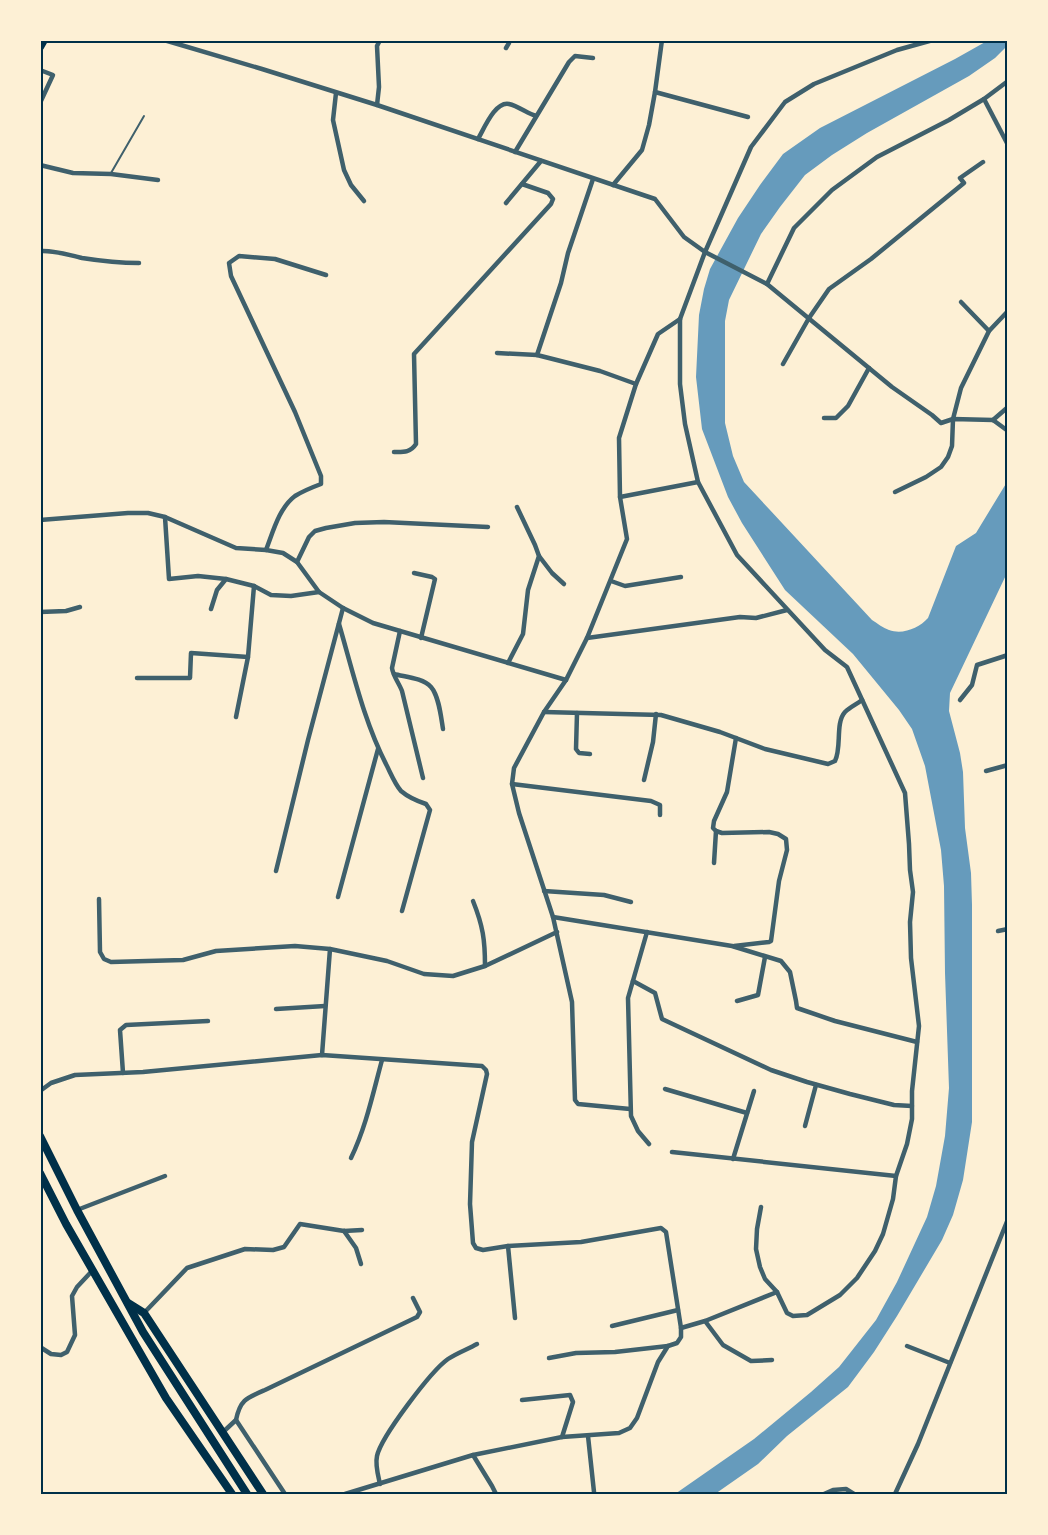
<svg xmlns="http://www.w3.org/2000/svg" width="1048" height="1535" font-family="Jost,sans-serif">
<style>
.water{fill:#669bbc}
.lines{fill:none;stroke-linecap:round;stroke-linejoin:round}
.service{stroke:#3f606c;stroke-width:2}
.minor{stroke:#3f606c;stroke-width:4.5}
.primary{stroke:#003049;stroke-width:8}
.neatline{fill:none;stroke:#003049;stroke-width:2}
</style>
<rect width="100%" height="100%" fill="#fdf0d5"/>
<path class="water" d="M 987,41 L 1007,41 L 1007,46 L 995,58 L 969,76 L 867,133 L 832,155 L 805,175 L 780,207 L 761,234 L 729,300 L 725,321 L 725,423 L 733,456 L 744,482 L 872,620 C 877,623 883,628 889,630 C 903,635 919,628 928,618 L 956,546 L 976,533 L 1007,482 L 1007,573 L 950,693 L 949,711 L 960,753 L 963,772 L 965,828 L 971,873 L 972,905 L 972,1122 L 963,1180 L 953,1215 L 942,1240 L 897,1316 L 874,1352 L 848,1387 L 787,1436 L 758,1464 L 715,1494 L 675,1494 L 754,1439 L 811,1392 L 839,1367 L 876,1320 L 897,1282 L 927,1217 L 936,1186 L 945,1136 L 949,1088 L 945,973 L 944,886 L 941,850 L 925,766 L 912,729 L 899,710 L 853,654 L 785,590 L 742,523 L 728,497 L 702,429 L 696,377 L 699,315 L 704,289 L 710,269 L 738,218 L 760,185 L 783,154 L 820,128 L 955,59 Z"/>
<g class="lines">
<polyline class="service" points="111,173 144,116"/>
<g class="minor">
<polyline points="164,40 262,69 377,105 655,199 684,237 705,252 767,284 892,387 932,415 941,423 953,419 993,420 1008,431"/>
<polyline points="506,48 509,43 508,40"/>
<polyline points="40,70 53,75 40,103"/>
<polyline points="655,92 748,117"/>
<polyline points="336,93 333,120 344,170 351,185 364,201"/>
<polyline points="984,99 1008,145"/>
<polyline points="377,105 379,87 377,46 380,40"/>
<path d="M 478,139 C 484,129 495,101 509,104 C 518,106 527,113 536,116"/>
<polyline points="515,152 569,62 575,56 593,58"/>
<polyline points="40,165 73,173 111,174 158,180"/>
<polyline points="613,185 642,150 649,125 655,92 662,40"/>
<polyline points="506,203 541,161"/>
<path d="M 40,251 C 55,250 68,255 82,258 C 101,261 120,263 139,263"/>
<polyline points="767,284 794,228 832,190 877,157 949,120 984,99 1008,81"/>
<polyline points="961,302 989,331"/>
<polyline points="497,353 537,355 600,371 636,384"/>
<polyline points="537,355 561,283 568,253 593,179"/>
<polyline points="783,364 809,318 829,289 871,259 964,183 960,178 983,162"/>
<polyline points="824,418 836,418 848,406 869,368"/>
<polyline points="993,420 1008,407"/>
<path d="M 394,452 C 403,452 410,453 416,444 L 414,354 L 551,204 L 553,199 L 548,193 L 522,184"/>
<polyline points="895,492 926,477 941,467 948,457 952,446 953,419 961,388 989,331 1008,311"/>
<polyline points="620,497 698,482"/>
<polyline points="165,517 169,579 198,576 226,579"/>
<polyline points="40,520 128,513 148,513 165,517 236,548 266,550 283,553 297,562 319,592 343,608 373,623 566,680"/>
<path d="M 266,550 C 273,532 279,508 295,496 C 303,491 313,487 321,484 L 321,476 L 295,412 L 231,276 L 229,263 L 239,256 L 275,259 L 326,275"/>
<polyline points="539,556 552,573 564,584"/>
<polyline points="297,562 309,537 315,531 326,528 355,523 384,522 488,527"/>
<polyline points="414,573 432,577 435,579 421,638"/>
<polyline points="611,581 625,586 681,577"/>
<polyline points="211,609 217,590 226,579 254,586 271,595 291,596 319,592"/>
<polyline points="40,612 66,611 80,607"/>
<path d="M 339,624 C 353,672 364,722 387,766 C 391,774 395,784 401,791 C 408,797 417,801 426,804 L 430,810 L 402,911"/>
<path d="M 400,631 L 392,668 C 393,676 399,683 402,691 L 423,778"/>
<polyline points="587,638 740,617 756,618 787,610"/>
<polyline points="508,663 523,634 528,590 539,556 535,545 517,507"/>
<path d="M 394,674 C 405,677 423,678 431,687 C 439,696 441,717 443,729"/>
<polyline points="137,678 190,678 191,653 248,657"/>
<polyline points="960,700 972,685 977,665 1008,655"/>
<path d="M 544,712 L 661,715 L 720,732 L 765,749 L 828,764 L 835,761 C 842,747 835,723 845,712 C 850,707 857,704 862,700"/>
<polyline points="577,713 576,749 579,753 590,754"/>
<polyline points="236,717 248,657 254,586"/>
<polyline points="986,771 1008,765"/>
<polyline points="644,780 653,742 656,714"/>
<polyline points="512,784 651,801 660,805 660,815"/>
<polyline points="716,831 722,833 769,832 778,834 786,839 787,850 779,881 771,941 769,942 734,946"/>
<polyline points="714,863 716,831 713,828 714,821 727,792 736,738"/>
<polyline points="276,871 308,740 343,608"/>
<polyline points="544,891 604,895 631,902"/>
<polyline points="338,897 378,749"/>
<polyline points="99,899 100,952 104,959 111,962 183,960 216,951 295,946 330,949 387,961 424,974 453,976 485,966 557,932"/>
<path d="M 473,901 C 483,926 485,940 485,966"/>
<polyline points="553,917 732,946 781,961 790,972 796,1001 797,1008 835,1021 917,1042"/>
<polyline points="998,931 1008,929"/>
<polyline points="647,932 628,998 631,1116 638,1131 649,1144"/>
<polyline points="633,981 655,993 662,1019 771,1070 807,1082 850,1094 894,1105 912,1106"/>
<polyline points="737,1001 758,995 765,957"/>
<polyline points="276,1009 325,1006"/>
<polyline points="322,1055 330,949"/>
<polyline points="123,1073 120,1030 126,1025 208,1021"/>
<polyline points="665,1089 747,1113"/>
<polyline points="40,1091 51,1083 75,1075 143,1072 322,1055 482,1066 486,1070 487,1074 472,1142 470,1204 473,1243 476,1248 483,1250 508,1246 581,1242 661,1228 666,1232 681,1328 681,1337 677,1343 668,1346 658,1362 637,1418 630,1428 619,1433 562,1437 473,1455 345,1494"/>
<polyline points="630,1109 578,1104 575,1100 572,1002 553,917 519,813 512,784 514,768 544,712 566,680 587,638 627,539 620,497 619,438 636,384 658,334 680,319"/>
<polyline points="805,1126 816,1085"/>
<polyline points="672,1152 896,1176"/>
<path d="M 351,1158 C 366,1127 373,1093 382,1060"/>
<polyline points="733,1159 754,1091"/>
<polyline points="761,1207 757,1229 756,1249 760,1267 765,1279 777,1292 787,1313 793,1316 807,1315 840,1295 857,1278 875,1251 883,1234 893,1199 896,1176 907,1144 912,1119 912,1091 919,1026 911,958 910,922 913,892 910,870 909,844 905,793 847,667 825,650 737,555 698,482 685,424 680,384 680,319 705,252 751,147 785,102 814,84 897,50 933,40"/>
<polyline points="77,1210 165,1176"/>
<polyline points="344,1231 356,1248 361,1264"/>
<polyline points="508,1246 515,1318"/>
<polyline points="144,1313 187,1268 245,1249 273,1250 284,1247 300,1224 344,1231 362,1230"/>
<polyline points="705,1321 777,1292"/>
<polyline points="612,1326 678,1310"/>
<polyline points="681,1328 705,1321 723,1345 751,1361 772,1360"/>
<polyline points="907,1346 950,1363"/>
<polyline points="40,1347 51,1354 61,1355 67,1352 75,1335 72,1296 77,1287 92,1271"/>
<polyline points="549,1358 576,1353 615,1352 668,1346"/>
<polyline points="522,1400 570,1395 573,1402 562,1437"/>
<path d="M 236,1420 C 240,1400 246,1398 265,1390 L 417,1317 L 420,1312 L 413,1298"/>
<polyline points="222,1433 236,1420 285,1494"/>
<polyline points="588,1436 594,1492"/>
<polyline points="473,1455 492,1486 496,1494"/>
<path d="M 380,1484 C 378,1475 375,1465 377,1456 C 381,1437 431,1371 448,1359 C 457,1353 468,1349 477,1344"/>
<polyline points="824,1494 833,1490 846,1489 854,1494"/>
<polyline points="895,1494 918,1444 1008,1219"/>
</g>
<g class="primary">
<polyline points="40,47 44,40"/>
<polyline points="40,1136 77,1210 143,1332 247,1494"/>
<polyline points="40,1173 66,1224 166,1398 232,1494"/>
<polyline points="128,1303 144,1313 263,1494"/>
</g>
</g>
<rect width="1048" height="1535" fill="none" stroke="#fdf0d5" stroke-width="84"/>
<rect x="42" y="42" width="964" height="1451" class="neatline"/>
</svg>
